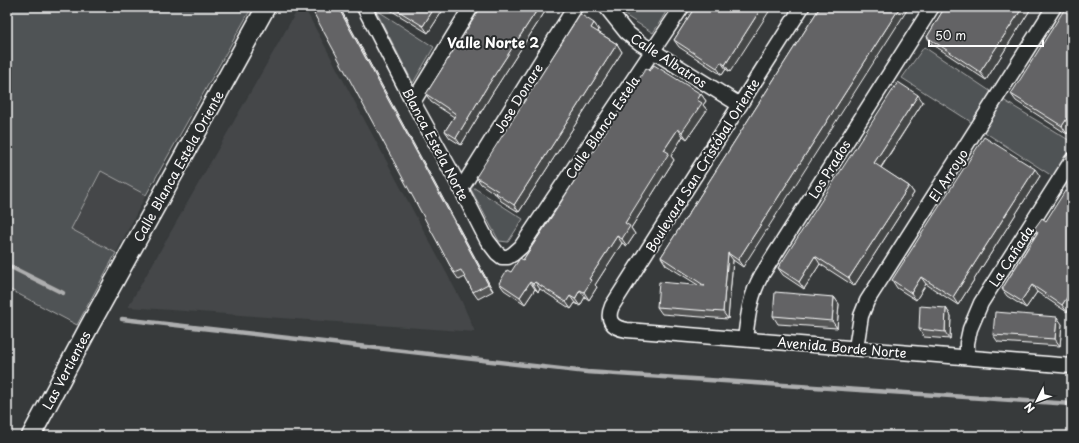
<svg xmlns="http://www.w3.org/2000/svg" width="1079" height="443" font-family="'Playpen Sans',sans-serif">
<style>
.built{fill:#444748}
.green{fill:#505354;stroke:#a8a9aa}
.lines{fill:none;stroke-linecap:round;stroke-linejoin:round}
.stream{stroke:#adaeaf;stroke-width:4.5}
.minor-casing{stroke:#fff;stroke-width:17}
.tertiary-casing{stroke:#fff;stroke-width:21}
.minor{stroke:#2a2d2e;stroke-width:14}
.tertiary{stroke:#2a2d2e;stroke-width:18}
.wall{fill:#555657;stroke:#fff}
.shaded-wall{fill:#454647;stroke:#fff}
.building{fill:#636465;stroke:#fff}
.labels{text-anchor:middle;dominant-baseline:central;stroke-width:4;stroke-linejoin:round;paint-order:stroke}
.street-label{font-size:13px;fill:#fff;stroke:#2a2d2e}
.neighbourhood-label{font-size:14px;font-weight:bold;fill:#fff;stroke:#2a2d2e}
</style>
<rect width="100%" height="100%" fill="#373a3b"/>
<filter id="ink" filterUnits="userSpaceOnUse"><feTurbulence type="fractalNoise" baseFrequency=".025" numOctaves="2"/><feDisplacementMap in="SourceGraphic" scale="8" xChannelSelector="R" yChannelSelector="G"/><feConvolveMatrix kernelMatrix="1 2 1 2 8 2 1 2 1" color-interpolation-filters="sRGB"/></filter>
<g filter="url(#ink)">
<g class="built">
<polygon points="299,7 304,7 462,302 475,332 128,307"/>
<polygon points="102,171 146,195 116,253 71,229"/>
</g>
<g class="green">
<polygon points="7,7 252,7 146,195 101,171 71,229 116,253 77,325 7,288"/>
<polygon points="619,7 669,7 653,33 623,14"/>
<polygon points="375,9 434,47 413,83"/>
<polygon points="924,47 1008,103 1072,142 1072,192 1049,174 989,135 968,120 902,78"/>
<polygon points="468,184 523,219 508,242 499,241"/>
</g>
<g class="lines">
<g class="stream">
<polyline points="7,265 63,293"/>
<polyline points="122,319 587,372 1072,404"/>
</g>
<defs>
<g id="minor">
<polyline points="364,7 413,102 461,189 487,240 497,253 502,257 508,257 513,254 521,247 682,7"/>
<polyline points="606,7 626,32 640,43 740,105"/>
<path d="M 802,7 L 612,306 C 606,320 612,328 627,330 L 1072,366"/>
<polyline points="413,102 471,7"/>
<polyline points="461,189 575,7"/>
<path d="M 745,339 C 748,316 750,296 761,276 L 932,7"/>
<polyline points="856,348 861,316 867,301 1054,7"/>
<polyline points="967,357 967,343 970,329 981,303 1072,160"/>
</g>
<polyline id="tertiary" points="31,436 90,325 266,7"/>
</defs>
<use href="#minor" class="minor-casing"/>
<use href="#tertiary" class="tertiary-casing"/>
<use href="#minor" class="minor"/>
<use href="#tertiary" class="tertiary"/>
</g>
<g class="wall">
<polygon points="316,7 339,7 341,10 493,291 478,299 473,292 465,277 459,280 454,273"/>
<polygon points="386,7 445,7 428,33 387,8"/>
<polygon points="481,7 548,7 493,92 461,145 450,138 445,131 454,117 431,102 426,94"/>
<polygon points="695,7 730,72 726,69 722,75 679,47 674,40"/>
<polygon points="820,7 743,267 733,260 728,319 662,314 657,307 698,285 666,265 661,257"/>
<polygon points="945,7 1032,7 986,80 932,44 927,37"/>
<polygon points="1072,7 1072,126 1067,134 1016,101 1011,94"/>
<polygon points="594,23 599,30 598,32 617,44 622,52 519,212 501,201 497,195 481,184 476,177"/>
<polygon points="650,71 701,94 706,101 703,105 707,110 687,139 683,136 671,156 674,160 631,228 635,234 627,246 622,243 595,285 597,287 589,300 585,297 580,306 575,303 571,309 540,289 538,292 535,289 525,304 504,290 499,283 511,272 523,260"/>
<polygon points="923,102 881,168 909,186 914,193 854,286 820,264 804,289 783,275 778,268"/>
<polygon points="1040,176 958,305 926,284 916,300 897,288 892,280"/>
<polygon points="1072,195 1072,305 1067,312 1037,292 1026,308 1007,296 1002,289 1037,233 1034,229 1046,221"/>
<polygon points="834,297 839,304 837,328 778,324 773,316"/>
<polygon points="946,308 951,316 950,339 924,337 919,329"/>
<polygon points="1062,324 1060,346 998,342 993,335"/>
</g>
<g class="shaded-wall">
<polygon points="338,7 339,7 341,10 493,291 488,284"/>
<polygon points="435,7 445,7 428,33 423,26"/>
<polygon points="539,7 548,7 493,92 461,145 456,138 488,85"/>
<polygon points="762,7 772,7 730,72 725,65"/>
<polygon points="900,7 909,7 743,267 738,260"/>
<polygon points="1023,7 1032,7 986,80 980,72"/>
<polygon points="594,23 599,30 596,35 591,28"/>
<polygon points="617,44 622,52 519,212 514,205"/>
<polygon points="721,62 726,69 722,75 717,68"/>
<polygon points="701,94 706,101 703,105 707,110 687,139 682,132 697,100"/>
<polygon points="918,95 923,102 879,170 874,163"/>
<polygon points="1072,111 1072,126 1067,134 1062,126"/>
<polygon points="678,129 683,136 671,156 674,160 631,228 635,234 627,246 622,239 625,223 664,150"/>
<polygon points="1035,169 1040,176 958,305 953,297"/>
<polygon points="909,186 914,193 854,286 849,278"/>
<polygon points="617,236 622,243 595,285 597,287 589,300 584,292 589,279"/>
<polygon points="728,253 733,260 728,319 723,312"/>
<polygon points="815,256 820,264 804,289 799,282"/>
<polygon points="921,277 926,284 916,300 911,293"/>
<polygon points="530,282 535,289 525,304 520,297"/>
<polygon points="535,282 540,289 538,292 533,284"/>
<polygon points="1032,285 1037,292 1026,308 1021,301"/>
<polygon points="580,290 585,297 580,306 575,299"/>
<polygon points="1072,290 1072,305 1067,312 1062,305"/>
<polygon points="570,296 575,303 571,309 566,302"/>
<polygon points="834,297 839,304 837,328 832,321"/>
<polygon points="946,308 951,316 950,339 945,332"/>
<polygon points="1057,317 1062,324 1060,346 1055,339"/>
</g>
<g class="building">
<polygon points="316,7 338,7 488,284 473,292 461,270 454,273 312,10"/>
<polygon points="392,7 435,7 423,26"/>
<polygon points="481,7 539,7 488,85 456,138 445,131 456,114 426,94"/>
<polygon points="695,7 762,7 725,65 721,62 717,68 674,40"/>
<polygon points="820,7 900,7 738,260 728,253 723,312 657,307 659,282 705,286 661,257"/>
<polygon points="945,7 1023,7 980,72 927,37"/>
<polygon points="1066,7 1072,7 1072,111 1062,126 1011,94"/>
<polygon points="580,14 594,23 591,28 617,44 514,205 496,193 498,191 476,177"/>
<polygon points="654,65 701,94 697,100 702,103 682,132 678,129 664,150 669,153 625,223 630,226 622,239 617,236 589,279 592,280 584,292 580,290 575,299 570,296 566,302 535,282 533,284 530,282 520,297 499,283 507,270 511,272 520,258 523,260 556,210 646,68 650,71"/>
<polygon points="898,82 918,95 874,163 909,186 849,278 815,256 799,282 778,268"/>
<polygon points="984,137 1035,169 953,297 921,277 911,293 892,280"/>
<polygon points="1065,191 1072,195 1072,290 1062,305 1032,285 1021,301 1002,289 1038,232 1034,229 1042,218 1046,221"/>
<polygon points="775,292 834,297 832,321 773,316"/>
<polygon points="920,306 946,308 945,332 919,329"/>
<polygon points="995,312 1057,317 1055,339 993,335"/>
</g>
</g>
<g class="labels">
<g class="street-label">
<text transform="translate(669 60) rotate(33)">Calle Albatros</text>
<text transform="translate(518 98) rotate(-58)">Jose Donare</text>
<text transform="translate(602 127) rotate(-56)">Calle Blanca Estela</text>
<text transform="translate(436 144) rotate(62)">Blanca Estela Norte</text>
<text transform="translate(702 165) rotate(-58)">Boulevard San Cristóbal Oriente</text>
<text transform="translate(178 166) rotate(-61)">Calle Blanca Estela Oriente</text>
<text transform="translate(829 169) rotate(-58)">Los Prados</text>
<text transform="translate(948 175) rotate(-57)">El Arroyo</text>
<text transform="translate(1011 256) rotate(-57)">La Cañada</text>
<text transform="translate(842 347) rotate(5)">Avenida Borde Norte</text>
<text transform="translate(66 370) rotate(-62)">Las Vertientes</text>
</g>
<g class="neighbourhood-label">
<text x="493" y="42">Valle Norte 2</text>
</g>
</g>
<rect width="1079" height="443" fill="none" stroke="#2a2d2e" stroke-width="24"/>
<rect x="12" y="12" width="1055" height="419" fill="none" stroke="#fff" stroke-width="1.5" filter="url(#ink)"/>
<g transform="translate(1037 401) rotate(228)" stroke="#2a2d2e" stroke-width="3" paint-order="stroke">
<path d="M0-3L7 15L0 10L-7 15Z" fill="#ffffff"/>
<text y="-6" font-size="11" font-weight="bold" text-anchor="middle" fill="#ffffff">N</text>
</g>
<path d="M929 40v6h114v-6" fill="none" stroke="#ffffff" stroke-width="2"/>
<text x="935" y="40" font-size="12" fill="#ffffff" stroke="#2a2d2e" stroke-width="3" paint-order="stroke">50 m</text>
</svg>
